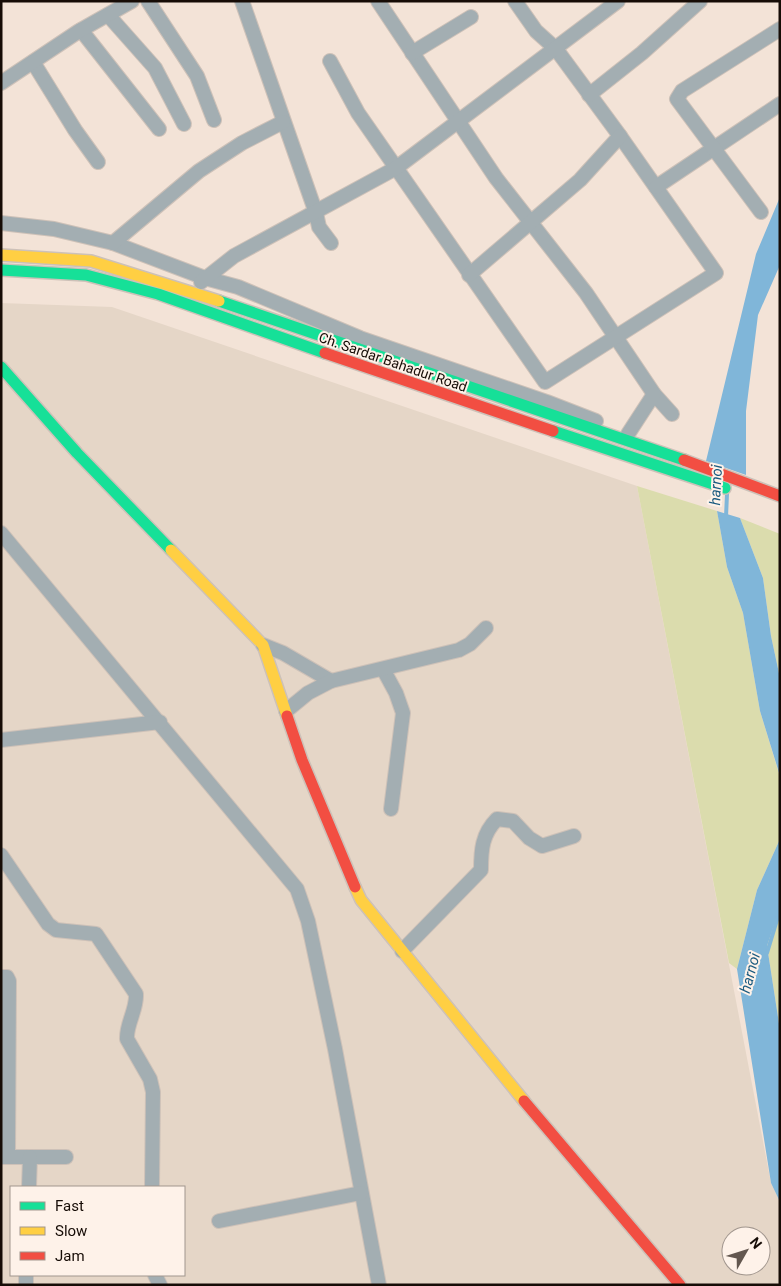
<svg xmlns="http://www.w3.org/2000/svg" width="781" height="1286" font-family="Roboto,sans-serif">
<style>
.industrial{fill:#e5d6c7;fill-rule:evenodd}
.green{fill:#dbdcad}
.water{fill:#80b6d9}
.lines{fill:none;stroke-linecap:round;stroke-linejoin:round}
.stream{stroke:#80b6d9;stroke-width:4}
.street-casing{stroke:#cdc1b8;stroke-width:16}
.fast-casing{stroke:#cdc1b8;stroke-width:14}
.slow-casing{stroke:#cdc1b8;stroke-width:14}
.jam-casing{stroke:#cdc1b8;stroke-width:14}
.street{stroke:#a3aeb2;stroke-width:14}
.fast{stroke:#16e098;stroke-width:11}
.slow{stroke:#ffcf43;stroke-width:11}
.jam{stroke:#f24e42;stroke-width:11}
.labels{text-anchor:middle;dominant-baseline:central;stroke-width:4;stroke-linejoin:round;paint-order:stroke}
.street-label{font-size:14px;fill:#160c06;stroke:#fef2e9}
.water-label{font-size:15px;font-style:italic;fill:#1c5b80;stroke:#fef2e9}
</style>
<rect width="100%" height="100%" fill="#f3e3d7"/>
<path class="industrial" d="M 1,303 L 112,307 L 637,486 L 771,1183 L 780,1202 L 780,1285 L 1,1285 ZM 11,1187 L 184,1187 L 184,1275 L 11,1275 ZM 731,1236 L 761,1236 L 761,1266 L 731,1266 Z"/>
<g class="green">
<polygon points="637,486 717,511 727,567 743,613 760,711 780,777 780,839 757,890 737,969 729,963"/>
<polygon points="740,518 780,534 780,678 771,636 763,578"/>
<polygon points="780,907 780,1030 767,946"/>
</g>
<g class="water">
<polygon points="780,197 780,265 758,315 746,411 746,475 706,461 756,254"/>
<polygon points="717,511 740,518 763,578 771,636 780,678 780,776 760,711 743,613 727,567"/>
<polygon points="780,839 780,907 767,946 780,1030 780,1202 771,1183 737,969 757,890"/>
</g>
<g class="lines">
<g class="stream">
<polyline points="726,517 727,494"/>
<polyline points="767,953 780,910"/>
</g>
<defs>
<g id="street">
<polyline points="148,1 197,76 214,120"/>
<polyline points="242,1 316,213 319,227 331,243"/>
<polyline points="378,1 496,178 586,293 654,394 672,414"/>
<polyline points="108,15 155,68 184,124"/>
<polyline points="81,30 159,129"/>
<polyline points="412,53 471,17"/>
<polyline points="330,61 358,113 545,382 716,273 620,136 556,49 536,31 515,1"/>
<polyline points="33,62 75,130 98,162"/>
<polyline points="1,83 79,31 132,1"/>
<polyline points="589,95 642,53 700,1"/>
<polyline points="656,187 780,104"/>
<polyline points="761,212 677,99 682,91 780,29"/>
<polyline points="1,223 54,229 113,243 205,278 238,287 360,338 547,402 596,421"/>
<polyline points="113,243 199,171 242,143 283,122"/>
<polyline points="469,275 580,180 620,136"/>
<polyline points="201,282 234,256 396,168 618,1"/>
<polyline points="628,434 654,394"/>
<polyline points="1,533 297,889 308,921 335,1049 379,1285"/>
<polyline points="263,645 283,653 331,681"/>
<polyline points="383,669 396,693 403,713 391,809"/>
<polyline points="286,711 308,693 331,681 459,650 470,644 486,628"/>
<polyline points="1,740 160,722"/>
<path d="M 1,855 L 48,924 L 56,930 L 96,934 L 136,994 C 137,1010 126,1024 127,1039 L 150,1079 L 153,1092 L 152,1187"/>
<path d="M 402,951 L 481,870 C 481,850 482,834 497,819 L 513,821 L 529,838 L 542,846 L 574,836"/>
<polyline points="1,977 7,977 9,981 8,1157"/>
<polyline points="1,1157 66,1157"/>
<polyline points="29,1187 30,1157"/>
<polyline points="219,1221 361,1193"/>
<polyline points="155,1275 160,1285"/>
<polyline points="26,1285 26,1275"/>
</g>
<g id="fast">
<polyline points="1,270 86,275 158,294 325,353"/>
<polyline points="219,301 684,460"/>
<polyline points="1,367 77,453 171,550"/>
<polyline points="553,431 725,488"/>
</g>
<g id="slow">
<polyline points="1,255 91,261 219,301"/>
<polyline points="171,550 263,645 287,716"/>
<polyline points="355,887 361,900 524,1101"/>
</g>
<g id="jam">
<polyline points="325,353 553,431"/>
<polyline points="684,460 780,496"/>
<polyline points="287,716 302,760 355,887"/>
<polyline points="524,1101 680,1285"/>
</g>
</defs>
<use href="#street" class="street-casing"/>
<use href="#fast" class="fast-casing"/>
<use href="#slow" class="slow-casing"/>
<use href="#jam" class="jam-casing"/>
<use href="#street" class="street"/>
<use href="#fast" class="fast"/>
<use href="#slow" class="slow"/>
<use href="#jam" class="jam"/>
</g>
<g class="labels">
<g class="street-label">
<text transform="translate(393 362) rotate(19)">Ch. Sardar Bahadur Road</text>
</g>
<g class="water-label">
<text transform="translate(716 485) rotate(-87)">harnoi</text>
<text transform="translate(750 973) rotate(-75)">harnoi</text>
</g>
</g>
<rect width="781" height="1286" fill="none" stroke="#160c06" stroke-width="5"/>
<rect x="10" y="1186" width="175" height="90" fill="#fef2e9" stroke="#a1968e"/>
<rect x="20" y="1202" width="25" height="8" fill="#16e098" stroke="#a1968e"/>
<text x="55" y="1211" font-size="15" fill="#160c06">Fast</text>
<rect x="20" y="1227" width="25" height="8" fill="#ffcf43" stroke="#a1968e"/>
<text x="55" y="1236" font-size="15" fill="#160c06">Slow</text>
<rect x="20" y="1252" width="25" height="8" fill="#f24e42" stroke="#a1968e"/>
<text x="55" y="1261" font-size="15" fill="#160c06">Jam</text>
<g transform="translate(746 1251) rotate(51)"><circle r="24" fill="#fef2e9" stroke="#a1968e"/>
<path d="M0-4L9 19L0 12L-9 19Z" fill="#63574f"/>
<text y="-8" font-size="14" font-weight="bold" text-anchor="middle" fill="#160c06">N</text>
</g>
</svg>
